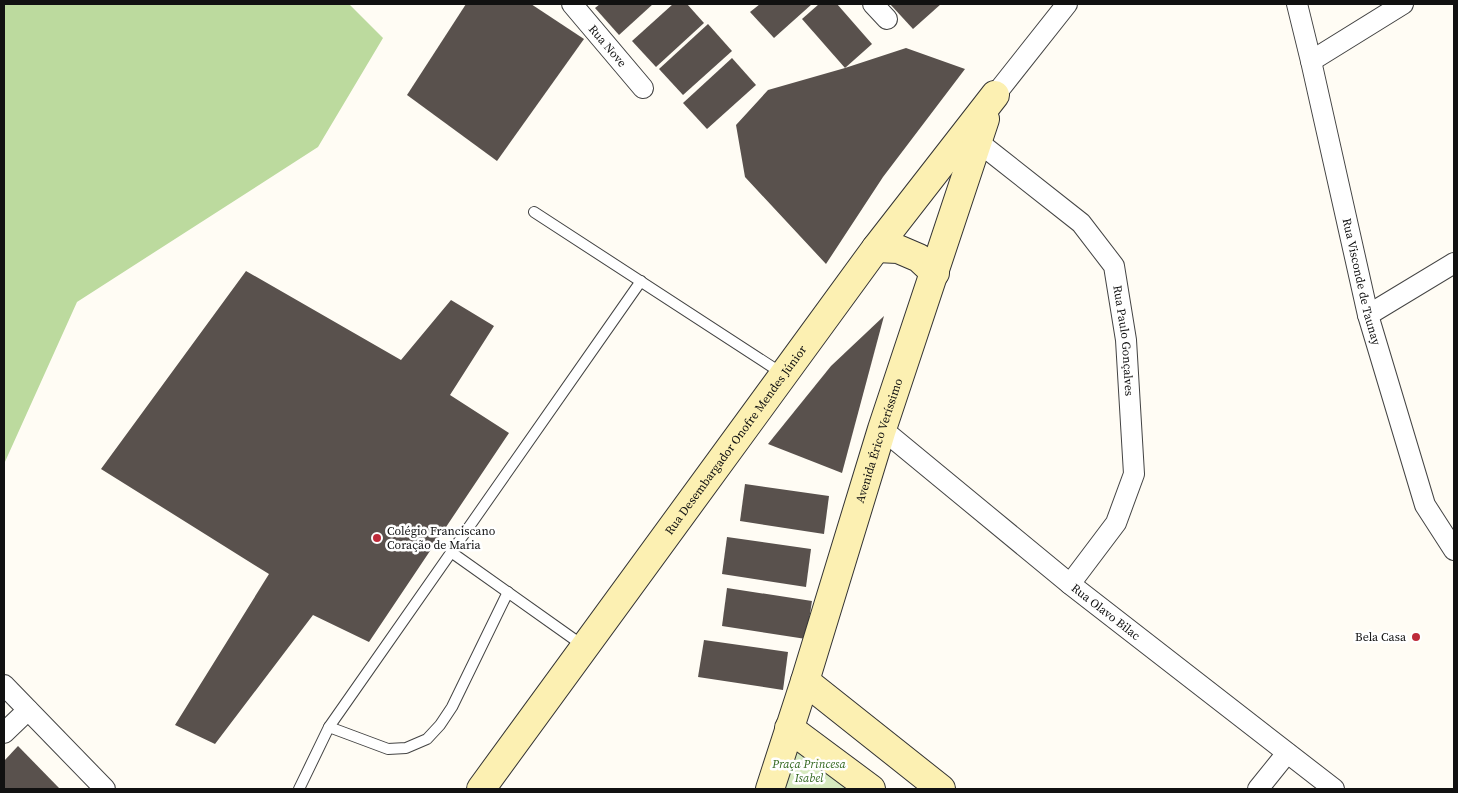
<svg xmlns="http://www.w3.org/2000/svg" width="1458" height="793" font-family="'Source Serif 4',serif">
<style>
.green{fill:#d6e9be}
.forest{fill:#bcda9e}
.building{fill:#59514d}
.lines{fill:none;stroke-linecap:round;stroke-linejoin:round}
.lane-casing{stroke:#444;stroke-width:12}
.street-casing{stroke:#444;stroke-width:22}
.secondary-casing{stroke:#333;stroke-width:30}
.lane{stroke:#fff;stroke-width:10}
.street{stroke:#fff;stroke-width:20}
.secondary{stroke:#fcf0b2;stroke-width:28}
.poi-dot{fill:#be2b3a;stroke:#fff;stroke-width:2}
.labels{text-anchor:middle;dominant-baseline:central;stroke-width:5;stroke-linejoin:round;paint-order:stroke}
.street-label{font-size:12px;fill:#111;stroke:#fff}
.poi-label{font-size:12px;fill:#111;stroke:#fff;text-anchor:start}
.park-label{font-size:12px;font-style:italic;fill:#336821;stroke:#fff}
</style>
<rect width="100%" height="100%" fill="#fffcf4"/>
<polygon class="green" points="798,740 863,789 785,789"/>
<polygon class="forest" points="4,4 349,4 383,38 318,147 77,302 4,464"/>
<g class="building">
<polygon points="466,4 531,4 584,39 497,161 407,95"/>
<polygon points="600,4 653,4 619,35 595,8"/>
<polygon points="673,4 687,4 704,23 656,67 632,41"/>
<polygon points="760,4 812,4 774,38 750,12"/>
<polygon points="819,4 837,4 872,44 845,68 802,19"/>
<polygon points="890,4 941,4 913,29"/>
<polygon points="708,24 732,51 683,95 659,69"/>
<polygon points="906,48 965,69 883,177 826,264 745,177 736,125 768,90 845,68"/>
<polygon points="732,58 756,85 707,129 683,103"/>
<polygon points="246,271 401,360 451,300 494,326 450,395 509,433 369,642 313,615 215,744 175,725 269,574 101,469"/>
<polygon points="884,316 842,473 768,444 831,366"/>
<polygon points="745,484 829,496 824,534 740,521"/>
<polygon points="727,537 811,549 806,587 722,574"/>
<polygon points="727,588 812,601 806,639 722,626"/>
<polygon points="704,640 788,652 783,690 698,677"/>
<polygon points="18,746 60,789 4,789 4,761"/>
</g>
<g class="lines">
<defs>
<g id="lane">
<polyline points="534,212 783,374"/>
<polyline points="451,552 585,647"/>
<polyline points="329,727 388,749 406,748 427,739 440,725 452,707 508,592"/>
<polyline points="299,789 329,727 641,281"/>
</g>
<g id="street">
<path id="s1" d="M 572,4 L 643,88"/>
<polyline points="873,4 887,19"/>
<path id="s2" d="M 1297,4 L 1311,61 L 1368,315 L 1425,505 L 1454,550"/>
<polyline points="1311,61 1403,4"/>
<polyline points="995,95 1067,4"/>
<path id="s3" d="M 977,141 L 1081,223 L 1114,266 L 1126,340 L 1134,474 L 1116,523 L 1070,584"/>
<polyline points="1368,315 1454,263"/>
<path id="s4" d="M 882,429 L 1070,584 L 1334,789"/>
<polyline points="4,685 105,789"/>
<polyline points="4,733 28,710"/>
<polyline points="1258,789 1287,753"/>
</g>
<g id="secondary">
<polyline points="876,248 898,249 919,258 935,273"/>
<polyline points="805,681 941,789"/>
<polyline points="789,728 871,789"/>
<path id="s5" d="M 481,789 L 876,248 L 995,95"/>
<path id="s6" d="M 770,789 L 805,681 L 882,429 L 985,119"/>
</g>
</defs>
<use href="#lane" class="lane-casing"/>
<use href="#street" class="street-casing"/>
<use href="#secondary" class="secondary-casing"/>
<use href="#lane" class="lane"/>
<use href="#street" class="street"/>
<use href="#secondary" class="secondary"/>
</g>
<g class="poi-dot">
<circle cx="377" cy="538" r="5"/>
<circle cx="1416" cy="637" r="5"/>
</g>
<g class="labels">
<g class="street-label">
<text stroke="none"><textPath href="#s1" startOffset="55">Rua Nove</textPath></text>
<text stroke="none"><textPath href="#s2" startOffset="285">Rua Visconde de Taunay</textPath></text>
<text stroke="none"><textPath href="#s3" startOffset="262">Rua Paulo Gonçalves</textPath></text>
<text stroke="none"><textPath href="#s5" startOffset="432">Rua Desembargador Onofre Mendes Júnior</textPath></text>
<text stroke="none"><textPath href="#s6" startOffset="365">Avenida Érico Veríssimo</textPath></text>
<text stroke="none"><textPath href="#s4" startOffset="289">Rua Olavo Bilac</textPath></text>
</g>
<g class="poi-label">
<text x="387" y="531">Colégio Franciscano<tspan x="387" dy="14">Coração de Maria</tspan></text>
<text x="1406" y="637" text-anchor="end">Bela Casa</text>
</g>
<g class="park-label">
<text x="809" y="764">Praça Princesa<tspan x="809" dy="14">Isabel</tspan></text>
</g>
</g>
<rect width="1458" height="793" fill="none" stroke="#111111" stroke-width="10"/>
</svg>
